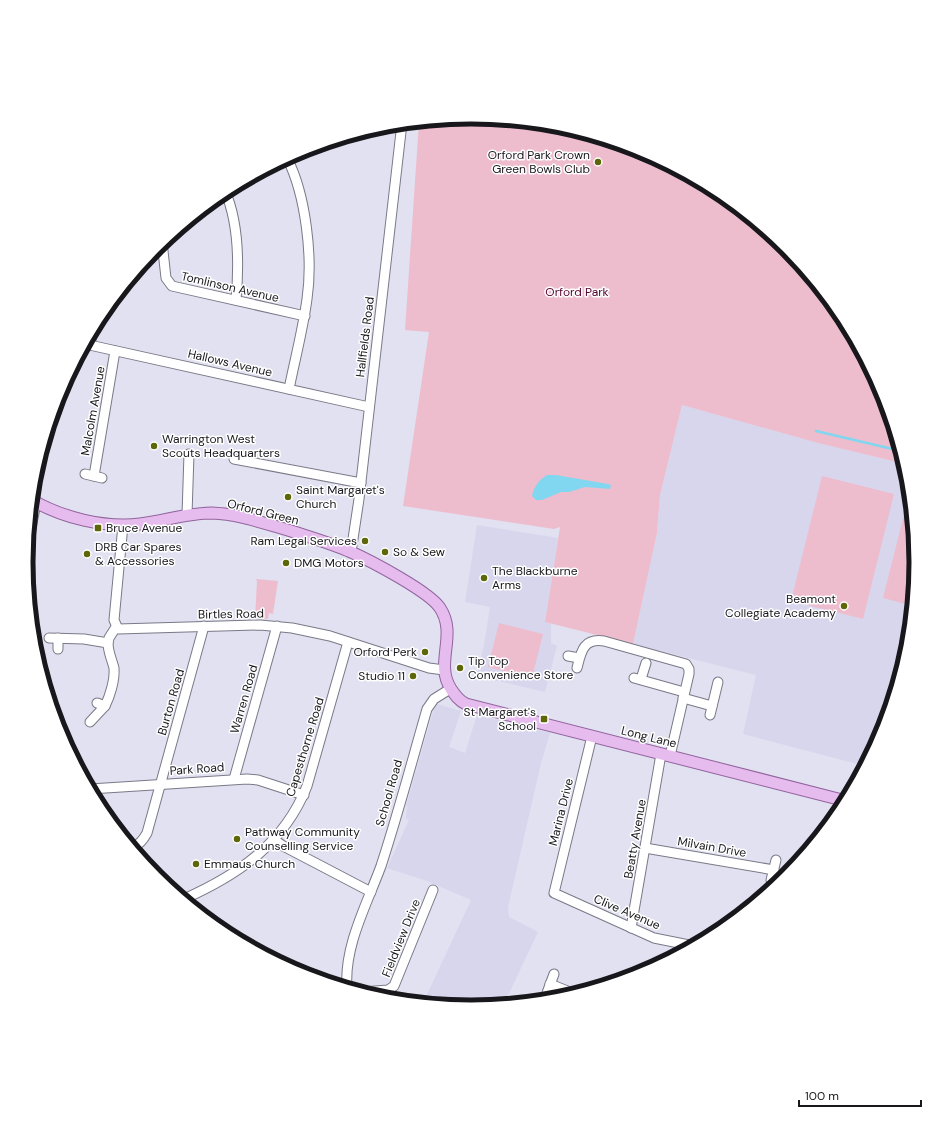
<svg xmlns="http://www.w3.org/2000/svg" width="943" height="1124" font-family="'DM Sans',sans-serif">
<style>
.built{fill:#d7d6ed}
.green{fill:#edbdce}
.water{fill:#81d7f0}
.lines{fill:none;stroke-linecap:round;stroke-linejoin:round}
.stream{stroke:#81d7f0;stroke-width:2.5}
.minor-casing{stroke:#797987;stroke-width:11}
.major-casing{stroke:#92649d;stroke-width:13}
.minor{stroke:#fff;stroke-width:9}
.major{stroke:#e6bbee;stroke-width:11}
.poi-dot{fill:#5e6708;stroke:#fff;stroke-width:1.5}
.labels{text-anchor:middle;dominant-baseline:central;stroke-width:3;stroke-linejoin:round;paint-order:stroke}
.poi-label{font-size:12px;fill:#17171c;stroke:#fff;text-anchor:start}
.street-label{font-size:12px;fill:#17171c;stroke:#fff}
.park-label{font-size:12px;fill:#52002c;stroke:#fff}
.rim{fill:none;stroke:#17171c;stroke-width:5}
</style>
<rect width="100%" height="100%" fill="#e1e1f1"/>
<g class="built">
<polygon points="682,405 818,443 905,464 908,475 917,562 908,649 883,733 865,766 743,734 756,675 633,644 657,533 660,495"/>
<polygon points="477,525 558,538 545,621 551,623 551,643 557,646 545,692 477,676 484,645 490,607 465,602"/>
<polygon points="437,704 461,711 449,747 465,753 477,715 550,733 541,763 508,907 509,917 538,932 504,1004 471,1007 423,1003 471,900 427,881 387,868 409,820 406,819 407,806 406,806 435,705"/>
</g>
<g class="green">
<polygon points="472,117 559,125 642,151 719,192 787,247 842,315 883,392 905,464 818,443 682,405 660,495 657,533 633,644 545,622 560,527 554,529 403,506 429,332 405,330 419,122"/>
<polygon points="822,476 894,494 863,619 791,601"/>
<polygon points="910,491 917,562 913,606 883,598"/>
<polygon points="256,579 278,581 273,614 269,613 268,619 255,619 257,581"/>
<polygon points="499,623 543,634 532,678 488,667"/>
</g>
<path class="water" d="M 547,475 L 556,475 L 608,484 L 611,485 L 610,489 L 585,487 L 569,492 L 561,492 L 542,500 L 536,500 L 532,496 C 534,486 539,480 547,475 Z"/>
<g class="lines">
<polyline class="stream" points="816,431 901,451"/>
<defs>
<g id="minor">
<path d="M 287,158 C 306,195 313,258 307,299 C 303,329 295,359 289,389"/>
<path d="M 225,191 C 239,223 239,266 236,300"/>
<polyline points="162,242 166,278 172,286 305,316"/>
<polyline points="85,344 369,407"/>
<polyline points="90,345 93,329"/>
<polyline points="234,459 361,483"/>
<polyline points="85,474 102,478"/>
<polyline points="94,476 115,351"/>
<polyline points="187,515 189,454"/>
<polyline points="123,525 114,620 118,629 260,625 292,628 330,636 429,668 444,670"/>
<polyline points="28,543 36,503"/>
<polyline points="351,552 359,499 402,123"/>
<path d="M 49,638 L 84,639 L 108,643 C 108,652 112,660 114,668 C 115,680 110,696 105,706"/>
<polyline points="108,643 109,638 116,627"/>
<polyline points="58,649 58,638"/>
<polyline points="568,656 579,658"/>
<path d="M 577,668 C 581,652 583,638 604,641 L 686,664 L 689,669 L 689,674 L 670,756"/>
<polyline points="634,678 684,692"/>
<polyline points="641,679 646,663"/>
<polyline points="683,698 712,706"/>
<polyline points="710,715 718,682"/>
<polyline points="90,722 105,706 97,703"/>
<polyline points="592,736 554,893 654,938 694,946"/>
<polyline points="234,779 277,626"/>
<polyline points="90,789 247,779 258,780 304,795"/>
<polyline points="274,840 285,847 371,892"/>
<path d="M 132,848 C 140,844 143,840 147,833 L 204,626"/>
<polyline points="645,848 774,870"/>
<polyline points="771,880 776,860"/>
<path d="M 184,899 C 238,875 284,844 307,786 L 348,642"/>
<polyline points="631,928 661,754"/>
<polyline points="267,955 269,955"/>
<polyline points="550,984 575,994"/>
<path d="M 347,987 C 344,946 367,904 381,866 C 398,814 412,761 427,709 L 434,699 L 450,689"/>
<polyline points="362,992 388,990 394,986 433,890"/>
<polyline points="547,993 554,974"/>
</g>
<path id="major" d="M 32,500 C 63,518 104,528 140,524 C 164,521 187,513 212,513 C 238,514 263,523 288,530 C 309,537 331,543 351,552 C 371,561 430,592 440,608 C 458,635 434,663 451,689 C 455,695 459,701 466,704 L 846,801"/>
</defs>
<use href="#minor" class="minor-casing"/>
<use href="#major" class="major-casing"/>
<use href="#minor" class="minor"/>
<use href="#major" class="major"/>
</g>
<g class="poi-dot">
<circle cx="598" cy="162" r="4"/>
<circle cx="154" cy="446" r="4"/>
<circle cx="288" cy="497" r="4"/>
<rect x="94" y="524" width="8" height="8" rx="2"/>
<circle cx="365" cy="541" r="4"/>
<circle cx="385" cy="552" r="4"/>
<circle cx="87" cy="554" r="4"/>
<circle cx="286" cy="563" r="4"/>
<circle cx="484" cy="578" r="4"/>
<circle cx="844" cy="606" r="4"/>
<circle cx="425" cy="652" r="4"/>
<circle cx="460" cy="668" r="4"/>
<circle cx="413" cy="676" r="4"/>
<rect x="540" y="715" width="8" height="8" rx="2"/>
<circle cx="237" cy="839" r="4"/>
<circle cx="196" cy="864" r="4"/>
</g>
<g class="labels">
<g class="poi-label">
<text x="590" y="155" text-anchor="end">Orford Park Crown<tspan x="590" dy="14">Green Bowls Club</tspan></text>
<text x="162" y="439">Warrington West<tspan x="162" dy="14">Scouts Headquarters</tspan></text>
<text x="296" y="490">Saint Margaret's<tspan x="296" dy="14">Church</tspan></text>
<text x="106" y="528">Bruce Avenue</text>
<text x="357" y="541" text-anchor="end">Ram Legal Services</text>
<text x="95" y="547">DRB Car Spares<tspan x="95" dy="14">&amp; Accessories</tspan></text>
<text x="393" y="552">So &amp; Sew</text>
<text x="294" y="563">DMG Motors</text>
<text x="492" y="571">The Blackburne<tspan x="492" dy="14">Arms</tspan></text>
<text x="836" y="599" text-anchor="end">Beamont<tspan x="836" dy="14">Collegiate Academy</tspan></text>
<text x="417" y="652" text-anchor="end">Orford Perk</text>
<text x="468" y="661">Tip Top<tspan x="468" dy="14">Convenience Store</tspan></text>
<text x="405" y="676" text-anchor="end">Studio 11</text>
<text x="536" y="712" text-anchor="end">St Margaret's<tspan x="536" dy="14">School</tspan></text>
<text x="245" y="832">Pathway Community<tspan x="245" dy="14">Counselling Service</tspan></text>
<text x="204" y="864">Emmaus Church</text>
</g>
<g class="street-label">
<text transform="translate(230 287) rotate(13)">Tomlinson Avenue</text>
<text transform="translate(365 337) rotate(-83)">Hallfields Road</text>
<text transform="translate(230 363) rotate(13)">Hallows Avenue</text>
<text transform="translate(93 411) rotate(-80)">Malcolm Avenue</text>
<text transform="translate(263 512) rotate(14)">Orford Green</text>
<text transform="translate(231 614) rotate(-1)">Birtles Road</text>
<text transform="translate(244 699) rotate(-74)">Warren Road</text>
<text transform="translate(171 702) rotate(-74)">Burton Road</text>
<text transform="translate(649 737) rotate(14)">Long Lane</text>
<text transform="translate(305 747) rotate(-73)">Capesthorne Road</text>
<text transform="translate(197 769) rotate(-4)">Park Road</text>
<text transform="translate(389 793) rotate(-74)">School Road</text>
<text transform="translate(561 812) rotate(-76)">Marina Drive</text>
<text transform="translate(635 839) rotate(-80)">Beatty Avenue</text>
<text transform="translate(712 847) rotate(10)">Milvain Drive</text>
<text transform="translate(627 912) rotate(23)">Clive Avenue</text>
<text transform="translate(401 938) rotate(-68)">Fieldview Drive</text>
</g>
<g class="park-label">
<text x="577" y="292">Orford Park</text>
</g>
</g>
<path d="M0 0H943V1124H0ZM33 562a438 438 0 1 1 876 0a438 438 0 1 1-876 0Z" fill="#fff" fill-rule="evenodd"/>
<path class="rim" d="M33 562a438 438 0 1 1 876 0a438 438 0 1 1-876 0Z"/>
<path d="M799 1100v6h122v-6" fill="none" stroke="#17171c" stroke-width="2"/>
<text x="805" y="1100" font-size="12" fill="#17171c" stroke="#ffffff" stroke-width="3" paint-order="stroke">100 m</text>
</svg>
